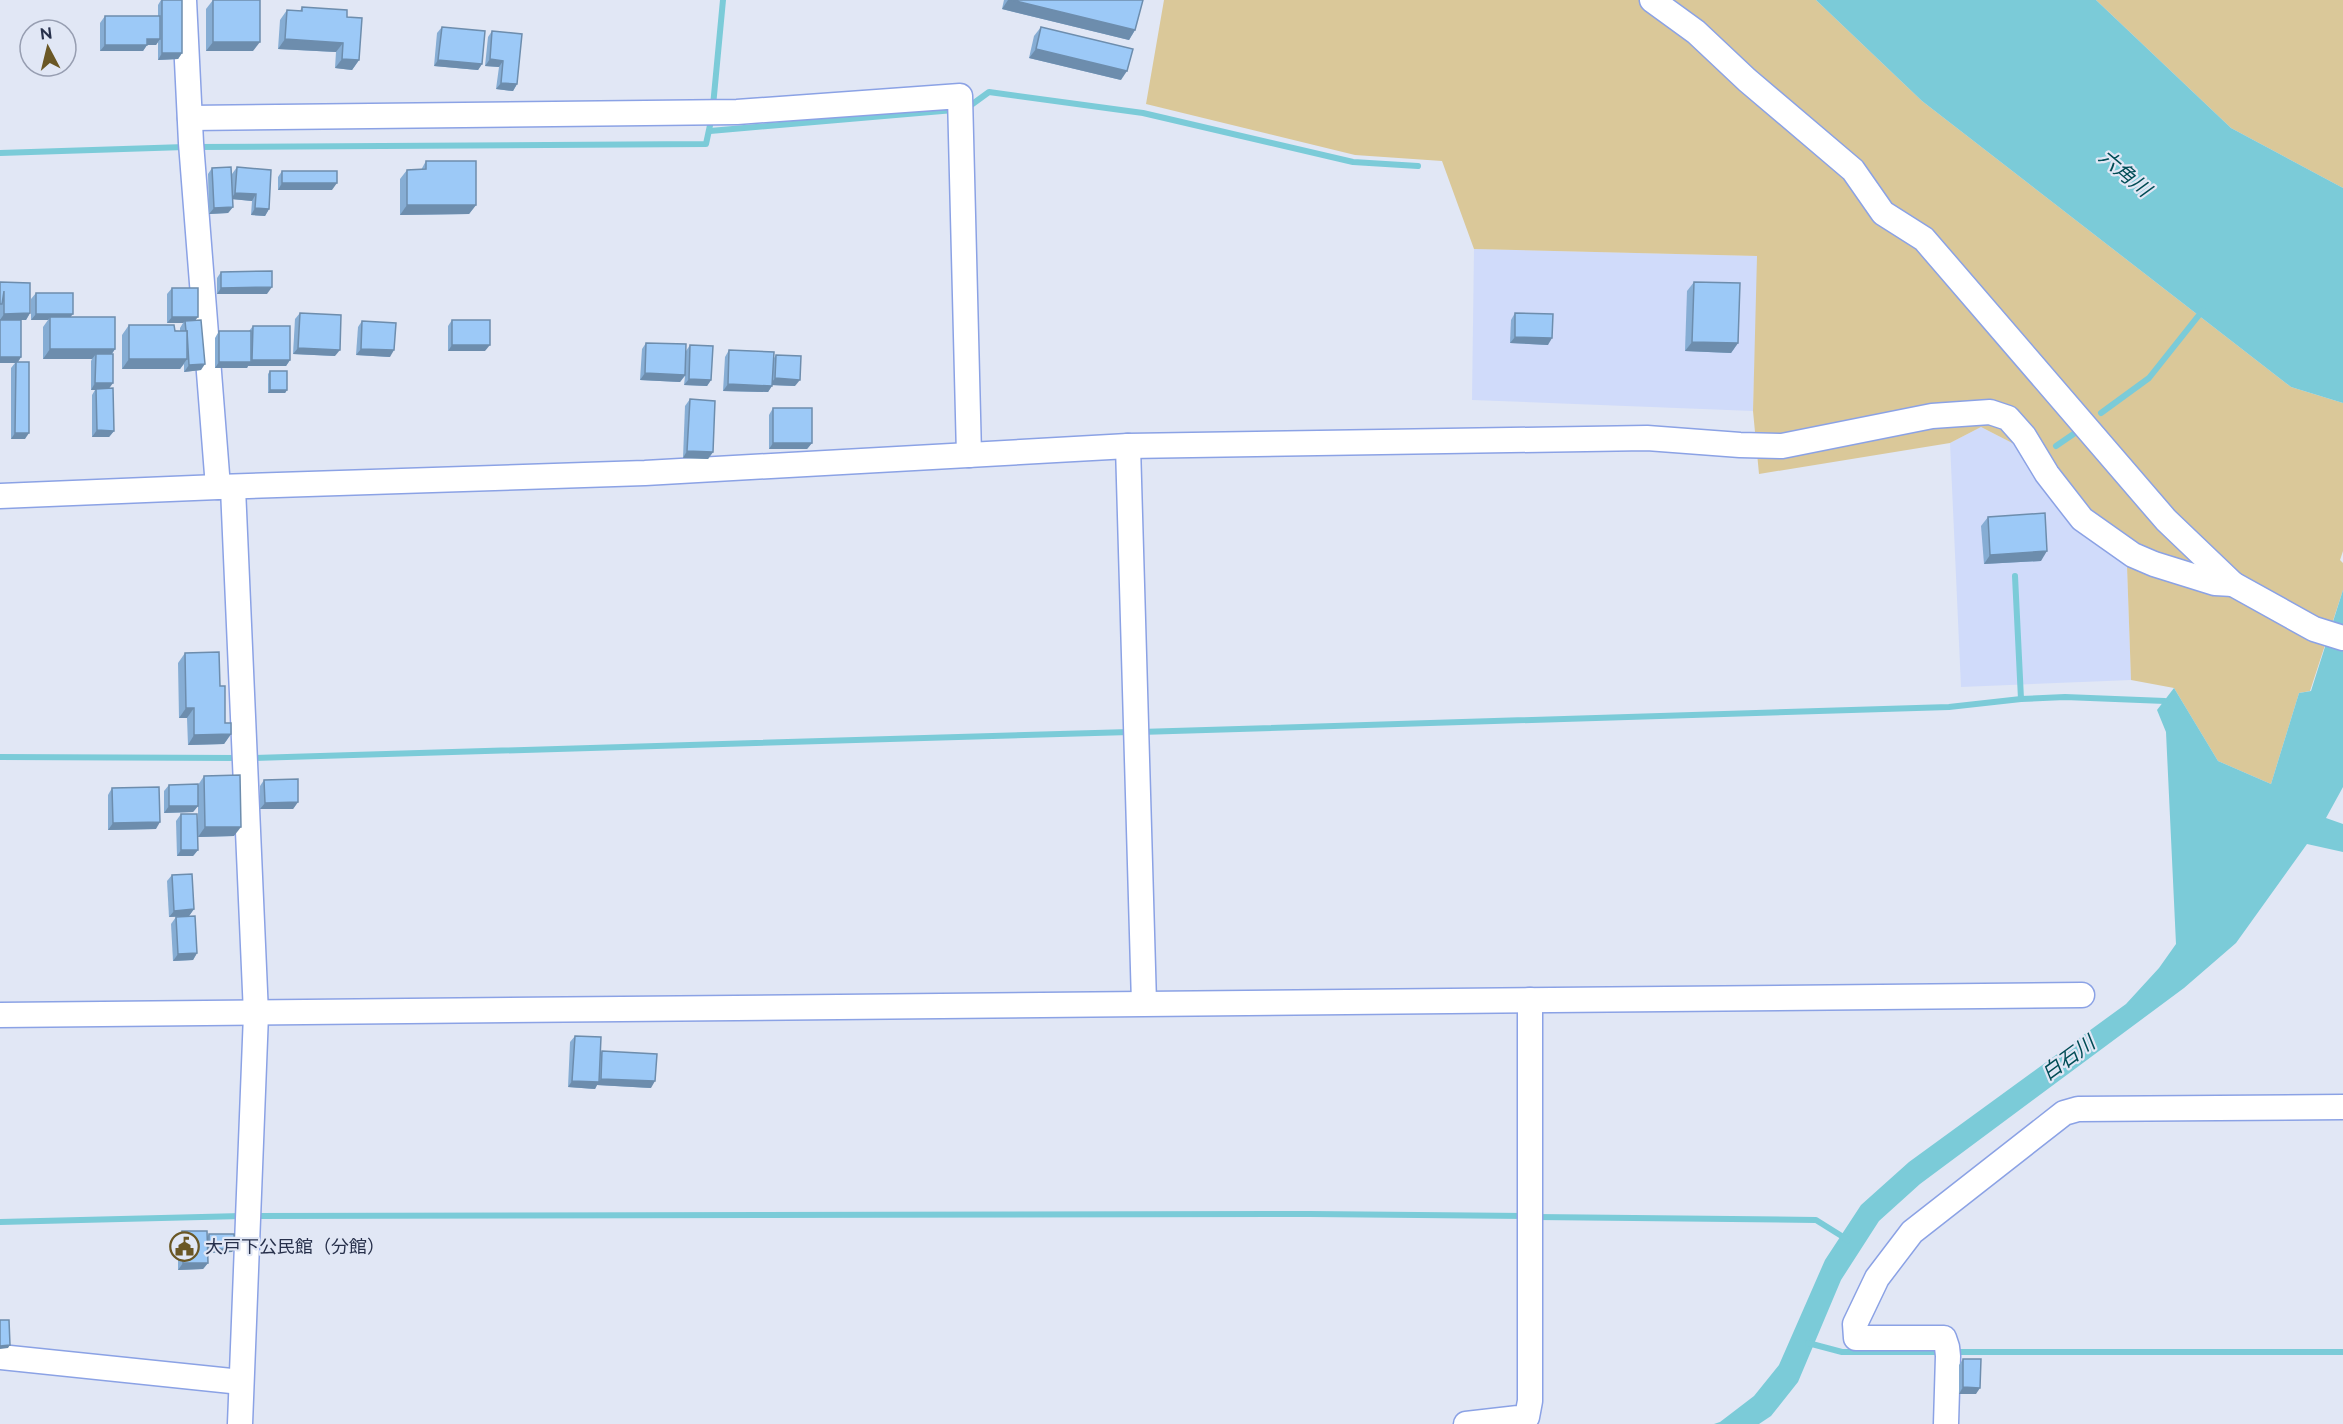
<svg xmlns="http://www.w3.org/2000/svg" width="2343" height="1424" font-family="Raleway,'Noto Sans JP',sans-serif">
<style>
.built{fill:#d0dbfa}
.green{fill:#dac899}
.water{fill:#7bcbd8}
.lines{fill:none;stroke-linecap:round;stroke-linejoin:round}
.stream{stroke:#7bcbd8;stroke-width:6}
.minor-casing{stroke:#8ba2e5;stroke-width:27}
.minor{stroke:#fff;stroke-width:24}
.wall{fill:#86add4}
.shaded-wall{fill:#6d8dad}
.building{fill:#9cc9f7;stroke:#6d8dad;stroke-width:1.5}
.labels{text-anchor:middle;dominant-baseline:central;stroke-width:4.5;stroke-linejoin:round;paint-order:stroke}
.poi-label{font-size:18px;fill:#27304b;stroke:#e1e7f5;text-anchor:start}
.water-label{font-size:20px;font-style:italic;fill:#004c55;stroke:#e1e7f5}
</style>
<rect width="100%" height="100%" fill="#e1e7f5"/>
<g class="built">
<polygon points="1474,249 1758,256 1753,411 1472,400"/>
<polygon points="1981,427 2018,446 2076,527 2127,566 2131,680 1961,687 1950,443"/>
</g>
<g class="green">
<polygon points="1164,0 1816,0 1922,101 2291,387 2343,403 2343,551 2340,560 2343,563 2343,590 2310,691 2299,693 2271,784 2218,761 2174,688 2131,680 2127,566 2076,527 2018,446 1981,427 1950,443 1759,474 1753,411 1757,256 1474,249 1442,161 1355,155 1146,104"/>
<polygon points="2096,0 2343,0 2343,188 2231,128"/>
</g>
<g class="water">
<polygon points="1816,0 2096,0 2231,128 2343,188 2343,403 2291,387 1922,101"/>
<polygon points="2343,590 2343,787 2326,818 2343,824 2343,852 2307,844 2236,943 2184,988 1920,1184 1879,1221 1841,1280 1798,1382 1771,1416 1759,1424 1714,1424 1720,1422 1754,1396 1779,1365 1825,1260 1861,1205 1909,1162 2126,1004 2159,968 2176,944 2166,732 2157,710 2174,688 2218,761 2271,784 2299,693 2311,691"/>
</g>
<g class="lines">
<g class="stream">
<polyline points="713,106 723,0"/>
<polyline points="967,108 989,92 1143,113 1353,162 1418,166"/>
<polyline points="710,131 954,110"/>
<polyline points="195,147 706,144 712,116"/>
<polyline points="0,153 185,147"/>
<polyline points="2101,413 2149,378 2203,310"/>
<polyline points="2056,446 2075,433"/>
<polyline points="2015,576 2021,699"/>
<polyline points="1140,732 1949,707 2021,699 2065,697 2165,701 2167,705"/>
<polyline points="0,757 239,758"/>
<polyline points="250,758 1130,732"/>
<polyline points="253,1216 1310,1214 1526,1216"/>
<polyline points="1536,1217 1816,1220 1848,1240"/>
<polyline points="0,1222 242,1216"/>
<polyline points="1808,1343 1842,1352 1943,1352"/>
<polyline points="1954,1352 2343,1352"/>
</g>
<defs>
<g id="minor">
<polyline points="184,0 191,143 218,487"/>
<polyline points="1652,0 1696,32 1747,80 1853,170 1883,213 1924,239 2166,520 2233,584 2314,629 2343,638"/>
<polyline points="190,118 737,112 960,96 969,455"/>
<polyline points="1128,446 1144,1003"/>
<polyline points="233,488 256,1014 240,1424"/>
<polyline points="0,496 218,487 645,473 1128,446 1647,438 1740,445 1782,446 1932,416 1990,412 2008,418 2024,436 2047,474 2082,519 2133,555 2154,564 2215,583 2233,584"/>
<polyline points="0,1015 2082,995"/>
<polyline points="0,1357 241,1382"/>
<polyline points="1466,1424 1527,1417 1530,1401 1530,1000"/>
<polyline points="1946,1424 1948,1356 1947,1347 1944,1338 1856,1338 1855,1324 1877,1278 1912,1232 2064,1113 2078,1109 2343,1107"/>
</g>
</defs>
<use href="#minor" class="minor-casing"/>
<use href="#minor" class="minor"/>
</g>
<g class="wall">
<polygon points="161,0 182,0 182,53 178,59 158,60 158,42 156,45 147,45 143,51 100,51 100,23 105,16 158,16 158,5"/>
<polygon points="213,0 253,51 206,51 206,9"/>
<polygon points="1004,0 1143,0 1135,30 1129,40 1002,9"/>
<polygon points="302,7 347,17 359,60 352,70 335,68 336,52 278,49 280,20 287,10 300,11"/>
<polygon points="442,27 482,64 478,70 434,66 437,33"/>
<polygon points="1041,27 1121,80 1029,58 1034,36"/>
<polygon points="492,31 517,84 513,91 496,89 499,67 485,66 488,37"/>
<polygon points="426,161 476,205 469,214 400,215 400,179 407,170 421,170"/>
<polygon points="237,167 269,209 265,216 251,215 252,201 232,199 233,207 228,213 209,214 208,174 212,168 232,182 232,174"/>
<polygon points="282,171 332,190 278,190 278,177"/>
<polygon points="221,272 267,294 217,294 217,278"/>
<polygon points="0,282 30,313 26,320 21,320 21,357 18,362 25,439 11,439 11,368 15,363 0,363"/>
<polygon points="1694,282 1738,343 1731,353 1685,351 1687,291"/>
<polygon points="172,288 196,320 201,370 184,372 184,364 180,369 122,369 122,335 129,325 180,331 180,328 183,323 167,323 167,294"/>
<polygon points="36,293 115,349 112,354 109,388 114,431 109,437 92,437 92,395 95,390 91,390 91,361 92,359 43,359 43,327 48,320 31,320 31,299"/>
<polygon points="300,313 335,356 293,354 295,319"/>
<polygon points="1515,313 1548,345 1510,343 1511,320"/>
<polygon points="452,320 485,351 448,351 448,326"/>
<polygon points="362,321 390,357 356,355 358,327"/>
<polygon points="253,326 290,360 286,366 248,366 247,368 215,368 215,338 219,331 249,331"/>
<polygon points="646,343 686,351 690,345 711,380 707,386 684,385 685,376 680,382 640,380 642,349"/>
<polygon points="729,350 774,358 776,355 795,386 772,385 768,392 723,391 725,357"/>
<polygon points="270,371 287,390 285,393 268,393 268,374"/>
<polygon points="690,399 713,452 708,459 683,458 685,406"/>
<polygon points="773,408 812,443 807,449 769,449 769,415"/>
<polygon points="1988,517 2041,561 1984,564 1981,526"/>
<polygon points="185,653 220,686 225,723 231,734 224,744 188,745 187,718 179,718 178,663"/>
<polygon points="204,776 234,836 198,837 198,785"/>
<polygon points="264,780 298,802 293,809 260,809 260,786"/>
<polygon points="169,785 198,806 193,812 164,813 164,791"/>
<polygon points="112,788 156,829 108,830 108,795"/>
<polygon points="181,814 198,850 193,856 177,856 176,821"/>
<polygon points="172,875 194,909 189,916 169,917 167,881"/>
<polygon points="176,917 197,953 193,960 173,961 171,924"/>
<polygon points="575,1036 600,1053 602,1051 651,1088 597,1085 595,1089 568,1087 570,1042"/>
<polygon points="182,1231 207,1237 209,1234 232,1252 207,1253 208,1263 203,1269 178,1270 178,1238"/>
<polygon points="1963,1359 1976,1394 1959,1394 1959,1365"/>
</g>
<g class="shaded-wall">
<polygon points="1008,0 1012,0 1135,30 1129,40 1002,9"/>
<polygon points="147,39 160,39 156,45 147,45 143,51 100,51 105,45"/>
<polygon points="285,39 343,43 336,52 278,49"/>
<polygon points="213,42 260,42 253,51 206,51"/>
<polygon points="1036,49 1127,71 1121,80 1029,58"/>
<polygon points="162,53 182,53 178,59 158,60"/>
<polygon points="342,59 359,60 352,70 335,68"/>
<polygon points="490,59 503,61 499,67 485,66"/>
<polygon points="438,60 482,64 478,70 434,66"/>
<polygon points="501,83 517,84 513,91 496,89"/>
<polygon points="282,183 337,183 332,190 278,190"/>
<polygon points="235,193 256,194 252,201 231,199"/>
<polygon points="407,205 476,205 469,214 400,215"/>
<polygon points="233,207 228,213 209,214 214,208"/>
<polygon points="255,208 269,209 265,216 251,215"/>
<polygon points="272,287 267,294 217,294 221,288"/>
<polygon points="30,313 26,320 0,320 4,314"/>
<polygon points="36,314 73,314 68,320 50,317 48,320 31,320"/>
<polygon points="172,317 198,317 193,323 185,321 183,323 167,323"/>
<polygon points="1515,337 1552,338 1548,345 1510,343"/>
<polygon points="1692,342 1738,343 1731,353 1685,351"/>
<polygon points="452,345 490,345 485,351 448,351"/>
<polygon points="298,348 340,350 335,356 293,354"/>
<polygon points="50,349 115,349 108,359 96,354 92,359 43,359"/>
<polygon points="361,349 394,350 390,357 356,355"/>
<polygon points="0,357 21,357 17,363 16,362 15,363 0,363"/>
<polygon points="129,359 187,359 180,369 122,369"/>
<polygon points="252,360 290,360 286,366 248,366 247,368 215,368 219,362 251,362"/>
<polygon points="205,364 201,370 184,372 189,365"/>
<polygon points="645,373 685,375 680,382 640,380"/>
<polygon points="775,378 800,380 795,386 770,385"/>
<polygon points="689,379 711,380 707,386 684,385"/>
<polygon points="95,383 113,383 108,390 91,390"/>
<polygon points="728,384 772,386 768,392 723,391"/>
<polygon points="270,390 287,390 285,393 268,393"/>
<polygon points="97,430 114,431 109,437 92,437"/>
<polygon points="15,433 29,433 25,439 11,439"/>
<polygon points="773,443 812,443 807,449 769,449"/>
<polygon points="687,451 713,452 708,459 683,458"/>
<polygon points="2047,551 2041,561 1984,564 1990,555"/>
<polygon points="186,708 194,708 187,718 179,718"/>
<polygon points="231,734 224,744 188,745 194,735"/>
<polygon points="298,802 293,809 260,809 265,803"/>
<polygon points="169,806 198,806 193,812 164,813"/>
<polygon points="160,822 156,829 108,830 113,823"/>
<polygon points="205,827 241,827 234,836 198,837"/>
<polygon points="181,850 198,850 193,856 177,856"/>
<polygon points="194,909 189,916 169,917 174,911"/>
<polygon points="197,953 193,960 173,961 178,954"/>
<polygon points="601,1079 655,1081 651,1088 597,1085 595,1089 568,1087 572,1081 598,1082"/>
<polygon points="209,1249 235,1249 232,1252 207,1253"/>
<polygon points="183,1263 208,1263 203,1269 178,1270"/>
<polygon points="10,1345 8,1348 0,1349 0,1346"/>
<polygon points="1963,1387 1980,1388 1976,1394 1959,1394"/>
</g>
<g class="building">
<rect x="162" y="0" width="20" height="53"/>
<rect x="213" y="0" width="47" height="42"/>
<polygon points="1012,0 1143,0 1135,30"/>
<polygon points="302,7 347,10 347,17 362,18 359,60 342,59 343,43 285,39 287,10 302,11"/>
<polygon points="105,16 160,16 160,39 147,39 147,45 105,45"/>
<polygon points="442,27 485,31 482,64 438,60"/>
<polygon points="1041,27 1133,49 1127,71 1036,49"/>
<polygon points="492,31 522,34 517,84 501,83 503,61 490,59"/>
<polygon points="426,161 476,161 476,205 407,205 407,170 426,169"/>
<polygon points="231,167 233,207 214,208 212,168"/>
<polygon points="237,167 271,170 269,209 255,208 256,194 235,193"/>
<rect x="282" y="171" width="55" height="12"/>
<polygon points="272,271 272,287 221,288 221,272"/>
<polygon points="0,282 30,283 30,313 4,314 4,291 2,304 0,304"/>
<polygon points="1694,282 1740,283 1738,343 1692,342"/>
<rect x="172" y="288" width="26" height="29"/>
<rect x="36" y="293" width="37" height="21"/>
<polygon points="300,313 341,315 340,350 298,348"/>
<polygon points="1515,313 1553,314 1552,338 1515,337"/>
<rect x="50" y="317" width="65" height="32"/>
<rect x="0" y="320" width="21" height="37"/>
<polygon points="201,320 205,364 189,365 187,331 186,331 185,321"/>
<rect x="452" y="320" width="38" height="25"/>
<polygon points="362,321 396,323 394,350 361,349"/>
<polygon points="129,325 174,325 175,331 187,331 187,359 129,359"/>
<polygon points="253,326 290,326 290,360 252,360"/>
<rect x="219" y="331" width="32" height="31"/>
<polygon points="646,343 686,344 685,375 645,373"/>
<polygon points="690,345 713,346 711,380 689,379"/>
<polygon points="729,350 774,352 772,386 728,384"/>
<polygon points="96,354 113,354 113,383 95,383"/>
<polygon points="776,355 801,356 800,380 775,378"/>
<polygon points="16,362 29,362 29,433 15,433"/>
<rect x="270" y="371" width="17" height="19"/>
<polygon points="113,388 114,431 97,430 96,389"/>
<polygon points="690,399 715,401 713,452 687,451"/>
<rect x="773" y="408" width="39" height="35"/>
<polygon points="2045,513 2047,551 1990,555 1988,517"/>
<polygon points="219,652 220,686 225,686 225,723 231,723 231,734 194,735 194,708 186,708 185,653"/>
<polygon points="240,775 241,827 205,827 204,776"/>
<polygon points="298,779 298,802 265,803 264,780"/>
<polygon points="198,784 198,806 169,806 169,785"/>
<polygon points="159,787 160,822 113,823 112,788"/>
<polygon points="181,814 197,814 198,850 181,850"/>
<polygon points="192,874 194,909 174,911 172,875"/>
<polygon points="195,916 197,953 178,954 176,917"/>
<polygon points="575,1036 601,1037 599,1082 572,1081"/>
<polygon points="602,1051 657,1054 655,1081 601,1079"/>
<polygon points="182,1231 207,1231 208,1263 183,1263"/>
<polygon points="209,1234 234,1234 235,1249 209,1249"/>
<polygon points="0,1320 9,1320 10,1345 0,1346"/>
<polygon points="1963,1359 1981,1359 1980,1388 1963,1387"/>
</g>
<defs>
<symbol id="civic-ring" viewBox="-11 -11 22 22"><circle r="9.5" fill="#e1e7f5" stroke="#6a5725" stroke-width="1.5"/><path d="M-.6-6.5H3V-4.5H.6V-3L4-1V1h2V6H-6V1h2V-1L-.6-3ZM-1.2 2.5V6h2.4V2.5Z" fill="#6a5725"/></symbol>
</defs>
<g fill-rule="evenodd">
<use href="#civic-ring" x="168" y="1230" width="33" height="33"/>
</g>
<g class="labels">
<g class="poi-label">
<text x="205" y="1246">大戸下公民館（分館）</text>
</g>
<g class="water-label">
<text transform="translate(2125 173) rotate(40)">六角川</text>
<text transform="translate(2068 1058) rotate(-36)">白石川</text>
</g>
</g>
<g transform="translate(48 48) rotate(353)"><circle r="28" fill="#e1e7f5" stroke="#979eb1" stroke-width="1.5"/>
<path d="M0-4.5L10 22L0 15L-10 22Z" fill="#6a5725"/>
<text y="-9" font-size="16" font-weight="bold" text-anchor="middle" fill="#27304b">N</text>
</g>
</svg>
